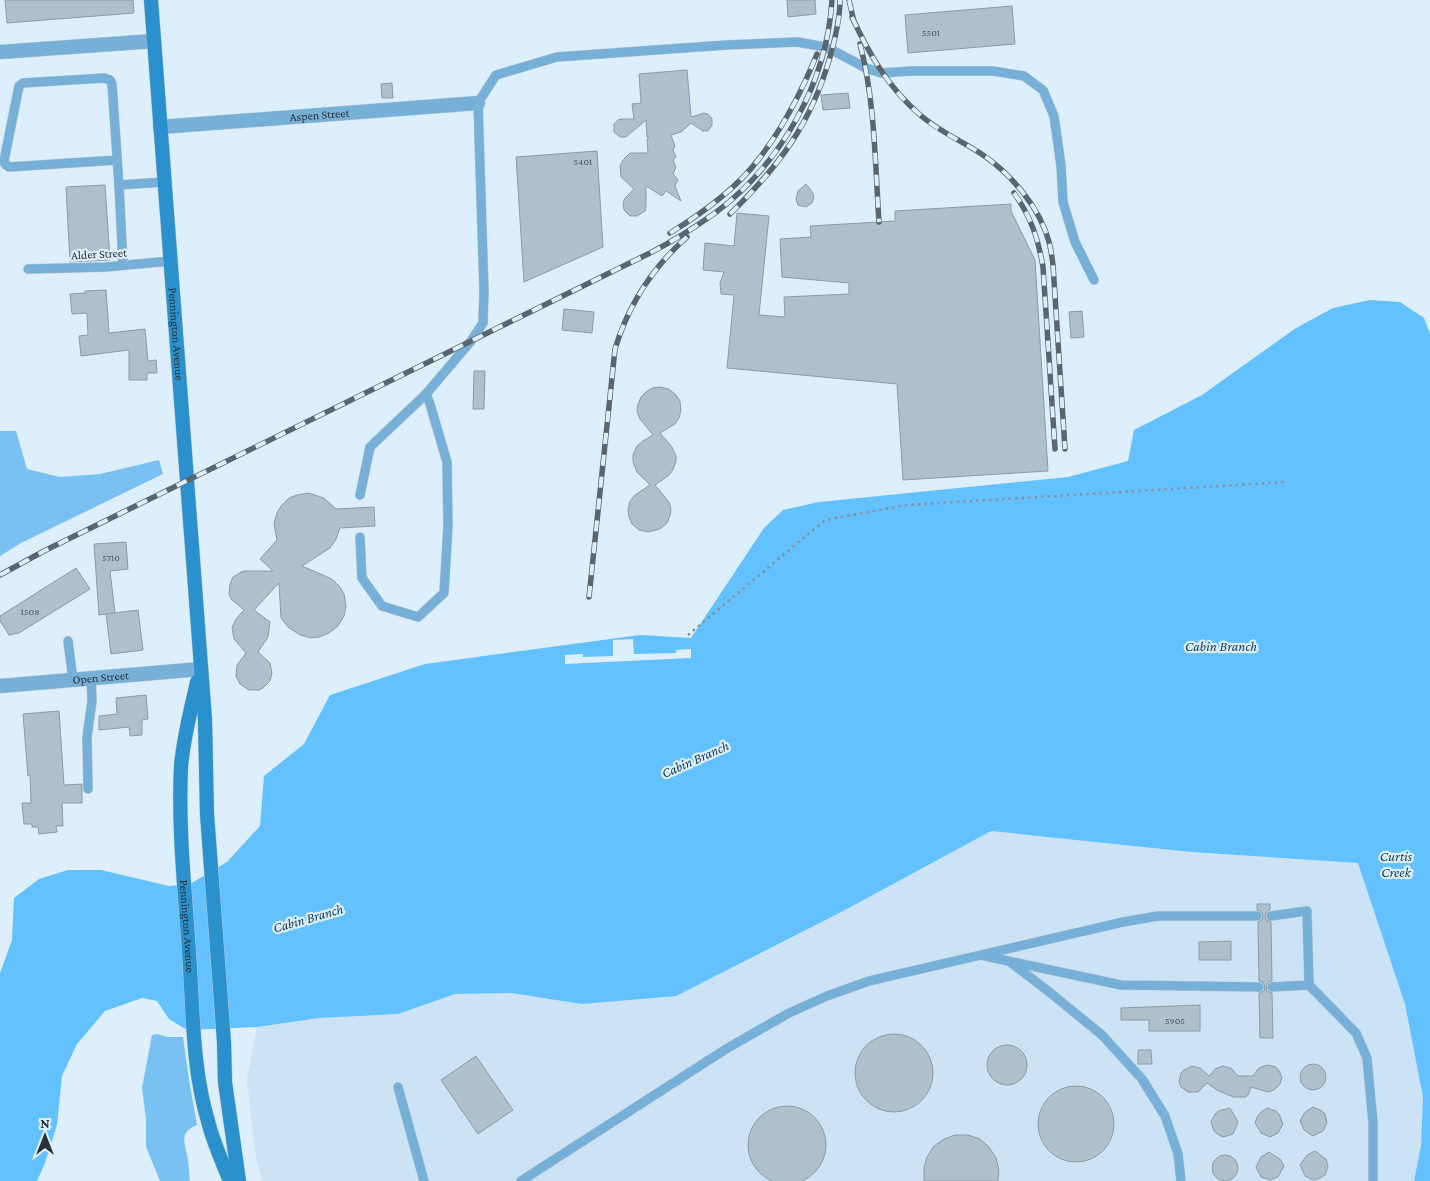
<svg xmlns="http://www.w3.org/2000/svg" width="1430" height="1181" font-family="'Crimson Pro',serif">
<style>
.built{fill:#cbe3f5}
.forest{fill:#78c1f2}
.water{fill:#62c1fe}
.pier{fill:#ddeffc}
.building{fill:#afc0cd;stroke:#8a9ba7}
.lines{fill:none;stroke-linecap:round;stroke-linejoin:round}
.service-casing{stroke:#b9c9d5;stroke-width:10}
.minor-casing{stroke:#b9c9d5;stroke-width:15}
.secondary-casing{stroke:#b9c9d5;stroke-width:15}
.path{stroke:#85929b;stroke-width:2.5;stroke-dasharray:2.5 4;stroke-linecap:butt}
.service{stroke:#76b0d8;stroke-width:9}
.minor{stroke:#76b0d8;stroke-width:14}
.secondary{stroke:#2b91cc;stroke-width:14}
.rail-casing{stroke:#5b656d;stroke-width:5.5}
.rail{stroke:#ddeffc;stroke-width:4;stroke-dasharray:11;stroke-linecap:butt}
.labels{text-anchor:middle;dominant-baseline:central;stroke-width:4.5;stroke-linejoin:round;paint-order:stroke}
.number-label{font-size:10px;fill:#4c565c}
.street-label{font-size:12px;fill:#2b3237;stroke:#ddeffc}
.water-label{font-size:14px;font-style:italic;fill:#19415a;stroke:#ddeffc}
</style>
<rect width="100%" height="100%" fill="#ddeffc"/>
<polygon class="built" points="991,831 1191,852 1358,863 1405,1004 1423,1097 1421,1146 1414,1181 262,1181 255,1152 247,1080 257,1027 319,1018 398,1014 455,994 511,993 582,1004"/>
<g class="forest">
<polygon points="0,431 16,431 27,469 60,477 100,474 159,460 163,474 21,543 0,556"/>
<path d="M 157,1034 L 168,1037 L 183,1037 L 189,1080 L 197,1125 C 177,1133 186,1144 188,1160 C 189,1167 189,1174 190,1181 L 160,1181 L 146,1147 L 146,1119 L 142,1088 L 152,1035 Z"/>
</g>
<polygon class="water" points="1370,300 1400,302 1424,318 1430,334 1430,1181 1414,1181 1421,1146 1423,1097 1405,1004 1358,863 1191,852 991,831 845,910 676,996 582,1004 511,993 455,994 398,1014 319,1018 257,1027 187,1030 169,1019 157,1001 142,998 105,1011 77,1044 62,1076 57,1125 45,1163 37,1181 0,1181 0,973 12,940 14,898 39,879 68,870 101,870 169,886 190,884 227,862 260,826 264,776 304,744 330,695 425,664 640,635 691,638 764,528 783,510 819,502 1068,477 1128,461 1134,430 1202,395 1296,328 1333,308"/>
<polygon class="pier" points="633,639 634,654 676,653 676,650 691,649 691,658 565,664 565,655 583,654 583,657 613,656 613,640"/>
<g class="building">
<polygon points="5,0 133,0 134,13 7,23"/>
<polygon points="787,0 815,0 816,14 788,17"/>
<polygon points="1012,6 1015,44 908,53 905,15"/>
<polygon points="687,70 691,117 704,113 708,114 712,119 712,125 708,131 703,131 691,123 681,132 671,135 675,146 673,150 676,157 673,160 676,167 673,174 678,180 675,186 681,201 666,191 662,196 646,186 646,206 645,211 637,216 630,216 624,210 623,203 625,198 634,189 621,177 620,166 623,160 630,153 648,153 647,139 649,137 647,137 646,120 626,137 620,137 614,132 614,124 618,120 621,119 634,119 632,104 641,103 639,74"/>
<polygon points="392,83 393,98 382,98 381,84"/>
<polygon points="848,93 850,108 823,110 821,95"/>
<polygon points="597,151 603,247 524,282 516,157"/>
<polygon points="806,184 813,193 814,197 812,203 806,207 798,205 796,199 798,191"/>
<polygon points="105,185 110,260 70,262 66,187"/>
<polygon points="1011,204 1011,211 1035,260 1048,471 903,480 897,384 727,368 734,295 721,294 720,283 724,272 703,270 705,243 734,246 737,213 769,216 759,315 785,317 784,297 849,294 849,283 782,277 780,239 811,237 810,226 895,221 895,211"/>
<polygon points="106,290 109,333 145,329 148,361 156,360 157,373 147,373 147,380 129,380 129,350 81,356 79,336 88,335 87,313 72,314 70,294 85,293 85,291"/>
<polygon points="564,309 594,312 592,333 562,330"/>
<polygon points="1082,311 1084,337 1071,338 1069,312"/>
<polygon points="474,371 485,371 484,409 473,409"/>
<polygon points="660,387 669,389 676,395 680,401 681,411 679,418 675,424 660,433 672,447 676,456 676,461 673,470 668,476 655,485 669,502 671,509 670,516 667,523 660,529 648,532 639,530 632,524 629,517 628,510 630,501 635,495 650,485 637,472 633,462 633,455 637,446 643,441 653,435 640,419 637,412 638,404 641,397 646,392 652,388"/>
<polygon points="308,493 324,498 336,509 374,507 375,526 340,528 336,539 330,548 302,566 332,579 340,587 344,594 346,606 344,616 338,626 329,633 319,637 311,638 300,635 288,627 281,618 279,583 254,610 270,622 268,637 258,652 270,663 272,673 270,681 263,688 259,690 249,690 240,684 236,676 237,665 246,653 234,639 232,628 236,619 244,610 231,599 229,594 230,584 233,577 243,571 273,571 260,559 277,540 274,524 277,513 281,506 289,498 297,495"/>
<polygon points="126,542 128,569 110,571 115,613 99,615 94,544"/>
<polygon points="76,568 90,589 19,633 9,635 0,621 0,616"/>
<polygon points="138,610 143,650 111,654 106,614"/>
<polygon points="146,695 148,719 142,720 142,735 130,736 129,727 99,730 99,716 117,714 116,698"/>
<polygon points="59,711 64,785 82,784 82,803 62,803 63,826 56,826 57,832 39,834 38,827 32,827 32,824 24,824 22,803 31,803 30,775 28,776 23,714"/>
<polygon points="1257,904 1270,904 1270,910 1267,911 1265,916 1266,920 1271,922 1272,981 1268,982 1266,987 1267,991 1272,993 1273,1038 1260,1038 1259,993 1264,991 1265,987 1263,982 1259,981 1258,922 1262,920 1263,916 1261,911 1257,910"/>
<polygon points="1231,941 1231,960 1199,960 1199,942"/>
<polygon points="1200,1005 1200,1031 1149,1031 1149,1020 1121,1020 1121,1008"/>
<circle cx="894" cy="1073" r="39"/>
<circle cx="1007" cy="1065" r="20"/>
<polygon points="1138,1050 1151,1050 1152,1064 1138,1064"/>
<polygon points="476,1056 513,1110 478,1134 441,1080"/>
<circle cx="1313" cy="1077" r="13"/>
<polygon points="1267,1065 1276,1067 1279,1071 1282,1077 1280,1084 1274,1090 1268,1092 1251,1087 1248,1095 1245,1097 1233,1097 1217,1090 1207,1083 1198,1092 1188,1092 1181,1087 1179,1082 1181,1073 1184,1070 1192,1066 1200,1068 1209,1076 1215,1069 1223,1066 1231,1068 1238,1076 1253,1076 1259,1068"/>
<circle cx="1076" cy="1124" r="38"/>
<circle cx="787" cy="1145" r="39"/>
<polygon points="1313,1107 1322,1111 1325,1114 1327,1123 1323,1131 1313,1136 1304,1130 1300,1121 1305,1112"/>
<polygon points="1230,1108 1238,1122 1233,1134 1223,1137 1217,1134 1214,1131 1211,1122 1215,1114 1218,1111"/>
<polygon points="1267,1108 1276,1111 1279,1114 1283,1124 1278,1133 1270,1137 1261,1133 1255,1123 1257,1117 1260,1113"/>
<polygon points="955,1135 968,1135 980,1139 989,1147 996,1158 999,1170 998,1181 924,1181 924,1168 927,1157 934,1146 944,1139"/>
<polygon points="1315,1151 1326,1159 1328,1167 1325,1175 1318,1179 1313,1180 1305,1176 1300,1165 1307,1155"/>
<polygon points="1269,1152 1280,1159 1284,1166 1278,1177 1270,1180 1261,1177 1256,1167 1261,1157"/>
<circle cx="1225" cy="1168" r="13"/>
</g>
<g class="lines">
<defs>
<g id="service">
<polyline points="117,160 9,167 5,164 4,161 19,86 23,83 104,78 110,80 112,84 119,185 164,182"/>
<polyline points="119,185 123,265"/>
<polyline points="28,269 106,267 170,261"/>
<polyline points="360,495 370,447 426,394 471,341 483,323 484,291 478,103 496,75 557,57 726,45 797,42 820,46 832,50 866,68 881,73 911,71 993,71 1024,76 1043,90 1054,116 1061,166 1063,202 1075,242 1094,280"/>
<polyline points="360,537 362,578 382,606 418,617 444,593 448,526 447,462 430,404 426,394"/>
<polyline points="68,641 73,680"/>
<polyline points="88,789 87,737 92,701 91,678"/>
<polyline points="1271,916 1307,911 1309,985 1272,987"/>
<polyline points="985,956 1121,985 1259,987"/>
<polyline points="1009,961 1048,991 1102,1035 1142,1079 1165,1116 1178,1154 1181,1181"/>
<polyline points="1309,985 1356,1033 1367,1058 1373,1123 1373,1181"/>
<polyline points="398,1087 424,1181"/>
<polyline points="521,1181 726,1049 789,1013 827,996 869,981 1123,922 1158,916 1257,916"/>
</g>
<g id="minor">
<polyline points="0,52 154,41"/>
<path id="s1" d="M 160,127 L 478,103"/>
<path id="s2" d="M 0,686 L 201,669"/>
</g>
<g id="secondary">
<path id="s3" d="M 151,0 L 205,720 L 207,814 L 224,1042 L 225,1082 L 239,1181"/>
<path id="s4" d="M 197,682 C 191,710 183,739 181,767 C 178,829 185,891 189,952 C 193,1007 192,1069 208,1121 C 213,1142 222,1161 230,1181"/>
</g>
</defs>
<use href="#service" class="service-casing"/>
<use href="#minor" class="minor-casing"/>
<use href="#secondary" class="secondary-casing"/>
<polyline class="path" points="688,635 825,520 907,505 1285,482"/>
<use href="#service" class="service"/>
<use href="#minor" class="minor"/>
<use href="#secondary" class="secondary"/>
<defs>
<g id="rail">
<polyline points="849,0 854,22"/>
<path d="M 852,17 C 869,54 888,87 919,114 C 938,131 962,141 983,155 C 1012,175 1040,208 1049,242 C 1051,249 1052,257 1053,265 L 1065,449"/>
<path d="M 860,44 C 875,101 875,162 879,222"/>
<path d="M 1014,193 C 1031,217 1038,238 1043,267 L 1055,449"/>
<path d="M 730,214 C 779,166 811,124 830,57 C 835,39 840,19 840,0"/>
<path d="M 670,233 C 701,214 736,189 758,160 C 783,128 802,91 817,54"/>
<path d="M 0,575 L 44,551 L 650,253 C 673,241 694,228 715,213 C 781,164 827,83 832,0"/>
<path d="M 589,597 L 615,349 C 628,306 653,267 687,237"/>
</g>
</defs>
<use href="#rail" class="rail-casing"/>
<use href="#rail" class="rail"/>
</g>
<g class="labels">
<g class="number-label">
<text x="931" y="32">5501</text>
<text x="583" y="161">5401</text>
<text x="111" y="557">5710</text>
<text x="30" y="611">1508</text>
<text x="1175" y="1020">5905</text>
</g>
<g class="street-label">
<text stroke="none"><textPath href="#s1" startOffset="160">Aspen Street</textPath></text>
<text transform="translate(99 254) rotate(-3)">Alder Street</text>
<text stroke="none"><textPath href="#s3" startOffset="335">Pennington Avenue</textPath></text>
<text stroke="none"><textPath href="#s2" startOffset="101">Open Street</textPath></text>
<text stroke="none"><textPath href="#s4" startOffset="246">Pennington Avenue</textPath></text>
</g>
<g class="water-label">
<text x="1221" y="646">Cabin Branch</text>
<text transform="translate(695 759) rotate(-24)">Cabin Branch</text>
<text x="1396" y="856">Curtis<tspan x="1396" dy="16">Creek</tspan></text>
<text transform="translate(308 918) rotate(-16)">Cabin Branch</text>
</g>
</g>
<g transform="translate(45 1136)" stroke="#ddeffc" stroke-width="4" paint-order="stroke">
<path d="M0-4L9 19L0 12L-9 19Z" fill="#2b3237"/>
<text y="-8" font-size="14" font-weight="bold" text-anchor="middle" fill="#2b3237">N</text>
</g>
</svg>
